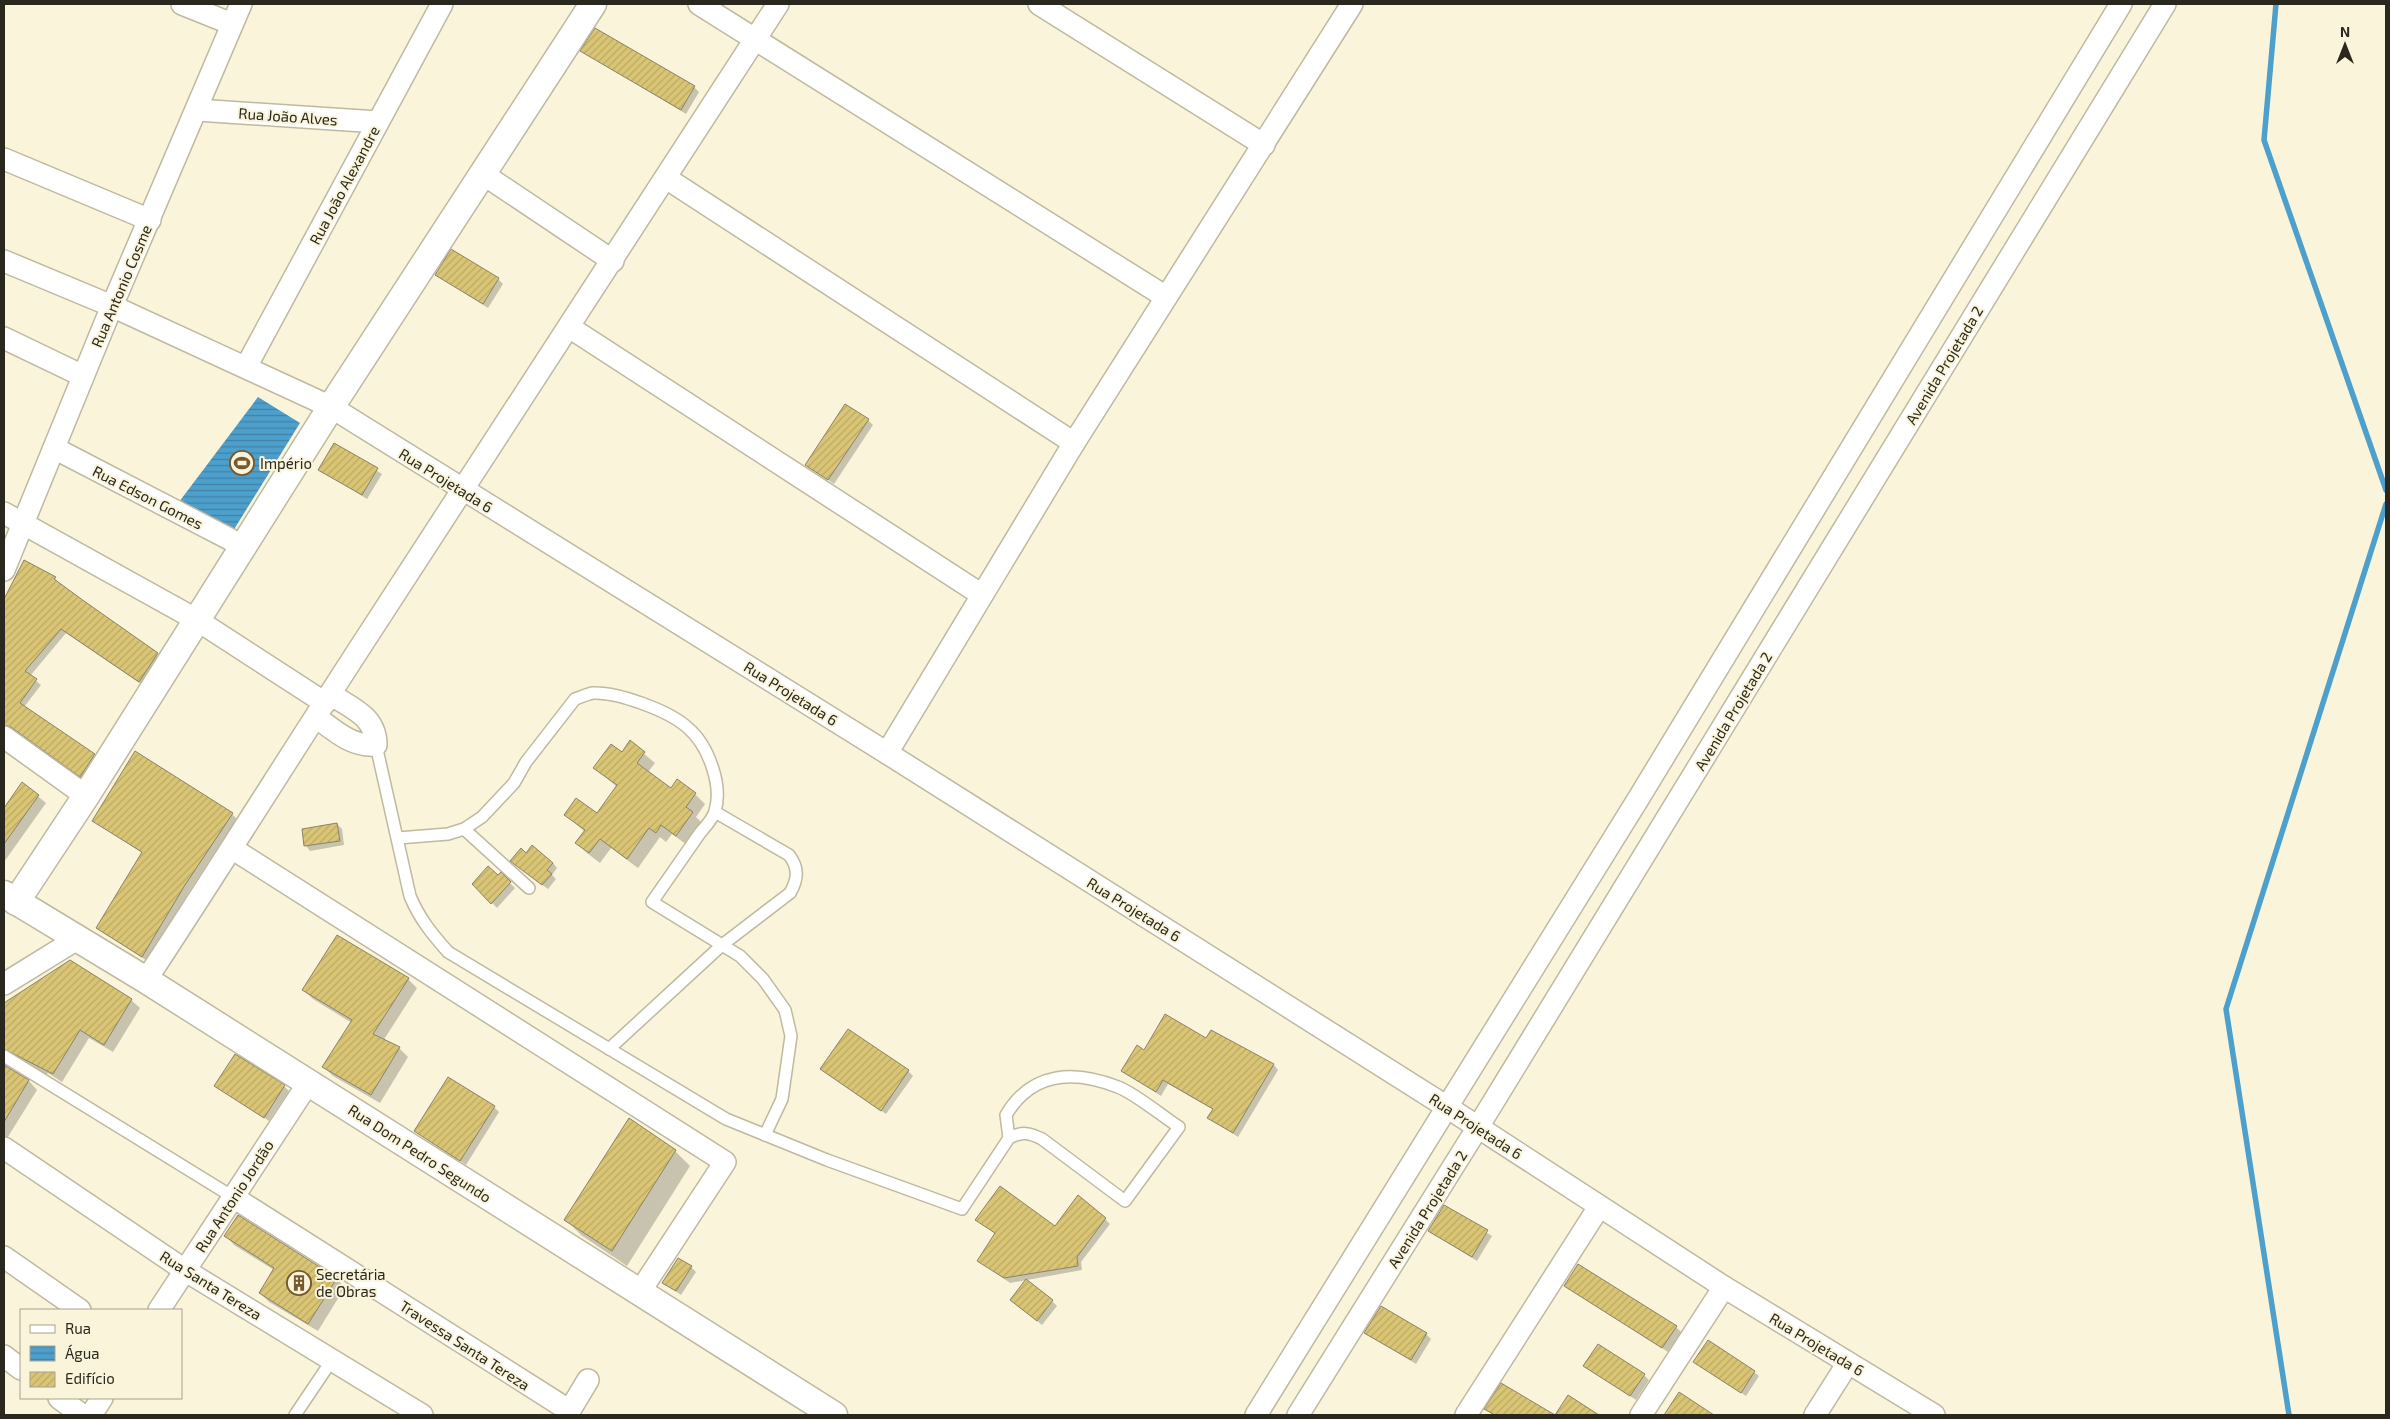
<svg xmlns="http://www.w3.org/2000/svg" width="2390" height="1419" font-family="'Exo 2',sans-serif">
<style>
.water{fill:url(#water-rules)}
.shadow{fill:#0003}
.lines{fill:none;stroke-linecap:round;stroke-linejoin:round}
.stream{stroke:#4d9fcc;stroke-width:5.5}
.building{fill:url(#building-hatch);stroke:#88836c}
.service-casing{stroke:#bfb9a1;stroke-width:14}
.minor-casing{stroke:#bfb9a1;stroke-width:24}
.tertiary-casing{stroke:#bfb9a1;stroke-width:29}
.service{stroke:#fff;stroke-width:11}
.minor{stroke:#fff;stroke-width:21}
.tertiary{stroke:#fff;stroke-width:26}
.labels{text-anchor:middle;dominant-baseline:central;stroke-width:4;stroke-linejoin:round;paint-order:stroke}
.street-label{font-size:15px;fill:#2a281e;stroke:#faf4da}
.poi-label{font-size:15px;fill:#2a281e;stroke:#faf4da;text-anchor:start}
</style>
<defs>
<pattern id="water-rules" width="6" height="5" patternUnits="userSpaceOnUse" patternTransform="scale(1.25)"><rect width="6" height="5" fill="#4d9fcc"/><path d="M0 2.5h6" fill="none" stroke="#4082a5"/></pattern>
<pattern id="building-hatch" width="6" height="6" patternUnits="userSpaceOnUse" patternTransform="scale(1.25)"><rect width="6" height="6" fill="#dac574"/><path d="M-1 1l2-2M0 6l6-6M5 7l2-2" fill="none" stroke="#bba964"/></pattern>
</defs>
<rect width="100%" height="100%" fill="#faf4da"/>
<polygon class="water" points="258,397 300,423 233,531 179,502"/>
<g class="shadow">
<polygon points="582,51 694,87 699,92 686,114"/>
<polygon points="436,275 498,279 503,284 488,308"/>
<polygon points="868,420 873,425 834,484 807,465"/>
<polygon points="335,445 382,474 367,499 320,470"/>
<polygon points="25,562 55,578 59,584 162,659 144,686 66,633 30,676 41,685 24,707 99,760 86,780 17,731 10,729 4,731 4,670 11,673 4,657 4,604"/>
<polygon points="630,742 655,763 648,772 672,789 695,794 705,804 696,817 702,823 687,845 672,834 666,842 660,837 638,868 611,848 600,863 587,853 577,843 585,832 565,814 597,814 617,787 595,768 622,753"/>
<polygon points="23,784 46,803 4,862 4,810"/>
<polygon points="232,814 237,819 190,890 147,961 97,928 142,853 94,821"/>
<polygon points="337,824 342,829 344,845 310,851 306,846"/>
<polygon points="526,854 553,863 557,868 552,875 556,879 548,889 517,866"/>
<polygon points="501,874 515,888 497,908 474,884 498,877"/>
<polygon points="70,962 131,1000 140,1008 113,1052 89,1038 62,1082 48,1073 46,1075 17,1057 6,1060 5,1067 29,1081 37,1090 6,1140 4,1138 4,1005"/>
<polygon points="408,979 417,988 383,1041 399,1048 408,1057 380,1103 333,1076 324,1067 352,1023 313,999 304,990"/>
<polygon points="1212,1032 1274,1065 1278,1070 1238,1137 1209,1118 1214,1110 1168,1084 1161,1096 1123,1071 1144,1051 1207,1040"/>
<polygon points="908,1071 913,1076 886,1114 827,1074"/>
<polygon points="216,1086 284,1086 289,1091 269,1121"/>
<polygon points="494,1107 499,1112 466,1165 415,1131"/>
<polygon points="675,1151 690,1166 627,1266 581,1235 566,1220"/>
<polygon points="1445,1206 1492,1236 1477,1261 1429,1231"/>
<polygon points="1105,1219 1110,1224 1081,1262 1082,1270 1010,1283 979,1261 996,1234 976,1220 1055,1228"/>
<polygon points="226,1236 336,1279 345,1287 318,1331 269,1302 260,1293 274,1270 234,1245"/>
<polygon points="691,1267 696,1272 681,1295 664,1283"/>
<polygon points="1566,1286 1676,1327 1681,1332 1668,1352"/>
<polygon points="1052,1301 1057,1306 1042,1325 1016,1304"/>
<polygon points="1366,1333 1426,1334 1431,1339 1416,1364"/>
<polygon points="1695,1362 1754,1372 1759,1376 1746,1396"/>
<polygon points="1585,1366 1644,1375 1649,1380 1636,1400"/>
<polygon points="1486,1409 1547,1411 1551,1415 1493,1415"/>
</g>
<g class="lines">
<g class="stream">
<polyline points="2276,4 2264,140 2386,490"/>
<polyline points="2289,1415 2226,1009 2386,504"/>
</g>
</g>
<g class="building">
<polygon points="595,28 695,86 681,110 580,51"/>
<polygon points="451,249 499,278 483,304 435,275"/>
<polygon points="845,404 869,419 828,480 805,465"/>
<polygon points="334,443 378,468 362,495 318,470"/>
<polygon points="24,560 56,577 54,579 84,601 158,653 139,682 61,629 25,671 37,679 20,703 95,754 80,777 11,727 4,725 4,599"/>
<polygon points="630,740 645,752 637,763 671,788 677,779 696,793 686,807 693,812 676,836 661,825 656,833 649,828 627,859 600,839 589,853 575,843 585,830 564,815 576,798 597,813 617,785 593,768 611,744 622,752"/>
<polygon points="135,751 233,813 185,885 142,957 96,928 142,852 92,821"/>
<polygon points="22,782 39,795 4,844 4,808"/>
<polygon points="337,823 340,841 304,846 302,829"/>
<polygon points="532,845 553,863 547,870 552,874 542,885 510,861 521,848 526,853"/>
<polygon points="488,866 498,875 501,872 511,882 491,904 472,884"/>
<polygon points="337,935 409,978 373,1034 400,1047 371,1095 322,1067 352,1020 302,990"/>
<polygon points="70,960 132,999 104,1045 80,1030 53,1074 4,1049 4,1003"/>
<polygon points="1165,1014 1206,1038 1211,1030 1274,1064 1233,1133 1207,1118 1213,1109 1163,1080 1156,1092 1121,1071 1137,1045 1144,1050"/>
<polygon points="848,1029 909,1070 881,1111 820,1069"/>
<polygon points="235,1054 285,1085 264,1118 214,1086"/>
<polygon points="4,1065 29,1080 4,1122"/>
<polygon points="448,1077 495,1106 460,1161 414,1131"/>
<polygon points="629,1118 676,1150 612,1251 564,1220"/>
<polygon points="1000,1186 1055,1226 1078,1195 1106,1218 1077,1257 1078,1266 1004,1278 977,1261 995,1233 975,1220"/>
<polygon points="1444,1205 1488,1230 1472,1257 1428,1231"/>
<polygon points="238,1215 337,1278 308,1324 259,1293 274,1268 224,1236"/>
<polygon points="678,1258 692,1266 676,1291 662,1283"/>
<polygon points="1578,1264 1677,1326 1662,1348 1564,1286"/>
<polygon points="1026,1279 1053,1300 1037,1321 1010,1300"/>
<polygon points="1381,1306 1427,1333 1411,1360 1364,1333"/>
<polygon points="1708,1340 1755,1371 1741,1393 1693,1362"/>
<polygon points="1598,1344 1645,1374 1630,1396 1583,1366"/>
<polygon points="1501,1383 1555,1415 1568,1395 1599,1415 1495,1415 1484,1409"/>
<polygon points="1679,1392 1714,1415 1664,1415"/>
</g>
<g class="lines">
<defs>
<g id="service">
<path d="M 376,745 L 410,896 C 419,918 432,934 448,952 L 726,1119 L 827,1160 L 962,1209 L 1009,1138 C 1022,1131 1030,1133 1042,1139 L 1125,1201 L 1179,1127 C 1162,1116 1136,1094 1118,1087 C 1075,1070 1032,1071 1006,1115 L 1009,1138"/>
<polyline points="464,829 529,888"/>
<path d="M 398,838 L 448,834 L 464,829 L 482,817 L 514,783 L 526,762 L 575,699 C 581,697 587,694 593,693 C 618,692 670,711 688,728 C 708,745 723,785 715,811 C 713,819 705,827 700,833 C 684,856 668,879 652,902 L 722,945 L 790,893 C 798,879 799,868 789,855 L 715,812"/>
<polyline points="609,1049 722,945 740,956 763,979 785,1010 791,1036 782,1099 765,1135"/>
<polyline points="4,1056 233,1197"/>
<polyline points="295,1415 332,1360"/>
</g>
<g id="minor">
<polyline points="182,4 232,24"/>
<polyline points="699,4 1166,297"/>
<polyline points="1039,4 1264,145"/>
<polyline points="197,110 378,122"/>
<polyline points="4,159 150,220"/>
<polyline points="483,174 613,261"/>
<polyline points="666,178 1074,443"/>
<polyline points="4,261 112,306 331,407 887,753 1447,1107 1724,1287 1934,1415"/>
<polyline points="569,327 982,595"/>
<polyline points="4,338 83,376"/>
<polyline points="246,367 442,4"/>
<polyline points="54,448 243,546"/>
<polyline points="4,513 197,620 325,703"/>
<polyline points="4,570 112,306 241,4"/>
<path d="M 316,717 C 335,731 352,747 376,745 C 376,716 351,708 330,694"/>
<polyline points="4,737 86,796"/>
<polyline points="887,753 1074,443 1352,4"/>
<polyline points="233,849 725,1162 639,1293"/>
<path d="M 146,980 C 223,863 297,744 374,626 C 509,419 644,212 778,4"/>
<polyline points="4,984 77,939"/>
<polyline points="4,1148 186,1271 422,1415"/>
<polyline points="233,1197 570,1411"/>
<polyline points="4,1257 80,1310"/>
<polyline points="159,1310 309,1082"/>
<polyline points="4,1356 21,1369"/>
<polyline points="59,1398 82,1415"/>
<polyline points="91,1415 102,1398"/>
<polyline points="567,1415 588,1380"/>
<polyline points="1256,1415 1640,796 2121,4"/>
<polyline points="1298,1415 1478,1127 2165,4"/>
<polyline points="1466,1415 1599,1207"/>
<polyline points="1641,1415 1724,1287"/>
<polyline points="1815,1415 1848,1363"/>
</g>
<g id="tertiary">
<polyline points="4,894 146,980 834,1415"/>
<polyline points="16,902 86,796 331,407 593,4"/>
</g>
</defs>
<use href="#service" class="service-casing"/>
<use href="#minor" class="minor-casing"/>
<use href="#tertiary" class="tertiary-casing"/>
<use href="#service" class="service"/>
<use href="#minor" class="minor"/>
<use href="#tertiary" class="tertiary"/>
</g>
<defs>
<symbol id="stadium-ring" viewBox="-11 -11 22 22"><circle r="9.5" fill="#faf4da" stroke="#77592d" stroke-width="1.5"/><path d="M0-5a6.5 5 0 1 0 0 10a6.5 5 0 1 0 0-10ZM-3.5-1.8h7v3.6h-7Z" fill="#77592d"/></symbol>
<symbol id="building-ring" viewBox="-11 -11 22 22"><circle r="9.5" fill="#faf4da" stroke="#77592d" stroke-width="1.5"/><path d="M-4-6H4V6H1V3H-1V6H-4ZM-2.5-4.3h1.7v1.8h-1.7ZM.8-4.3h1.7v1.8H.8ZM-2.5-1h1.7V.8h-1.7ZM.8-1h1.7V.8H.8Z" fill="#77592d"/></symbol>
</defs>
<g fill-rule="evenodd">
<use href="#stadium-ring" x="228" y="449" width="28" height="28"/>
<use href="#building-ring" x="285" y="1269" width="28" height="28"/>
</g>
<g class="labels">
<g class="street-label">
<text transform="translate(288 116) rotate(4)">Rua João Alves</text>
<text transform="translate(344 185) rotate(-62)">Rua João Alexandre</text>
<text transform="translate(121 286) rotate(-67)">Rua Antonio Cosme</text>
<text transform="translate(1944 365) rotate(-59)">Avenida Projetada 2</text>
<text transform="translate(446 480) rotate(32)">Rua Projetada 6</text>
<text transform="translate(148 497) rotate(27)">Rua Edson Gomes</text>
<text transform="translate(791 693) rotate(32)">Rua Projetada 6</text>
<text transform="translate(1733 711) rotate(-59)">Avenida Projetada 2</text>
<text transform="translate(1134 909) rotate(32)">Rua Projetada 6</text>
<text transform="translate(1476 1126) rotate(33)">Rua Projetada 6</text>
<text transform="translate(420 1153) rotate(33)">Rua Dom Pedro Segundo</text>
<text transform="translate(234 1196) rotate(-57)">Rua Antonio Jordão</text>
<text transform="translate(1427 1209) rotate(-58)">Avenida Projetada 2</text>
<text transform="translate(211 1285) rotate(32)">Rua Santa Tereza</text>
<text transform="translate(1817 1344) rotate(31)">Rua Projetada 6</text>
<text transform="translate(465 1345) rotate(33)">Travessa Santa Tereza</text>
</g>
<g class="poi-label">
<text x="260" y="463">Império</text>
<text x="316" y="1274">Secretária<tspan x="316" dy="17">de Obras</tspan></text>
</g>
</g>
<rect width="2390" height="1419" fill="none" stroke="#2a281e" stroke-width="10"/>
<rect x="20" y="1309" width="162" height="90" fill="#faf4da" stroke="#a7a28f"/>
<rect x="30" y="1325" width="25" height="8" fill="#ffffff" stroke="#a7a28f"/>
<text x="65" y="1334" font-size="15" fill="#2a281e">Rua</text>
<rect x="30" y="1346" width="25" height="15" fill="url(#water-rules)" stroke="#a7a28f"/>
<text x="65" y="1359" font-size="15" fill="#2a281e">Água</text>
<rect x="30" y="1372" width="25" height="15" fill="url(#building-hatch)" stroke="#a7a28f"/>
<text x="65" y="1384" font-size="15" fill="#2a281e">Edifício</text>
<g transform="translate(2345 45)" stroke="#faf4da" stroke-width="4" paint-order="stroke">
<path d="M0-4L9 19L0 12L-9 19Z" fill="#2a281e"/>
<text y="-8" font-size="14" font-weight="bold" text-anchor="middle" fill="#2a281e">N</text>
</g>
</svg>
